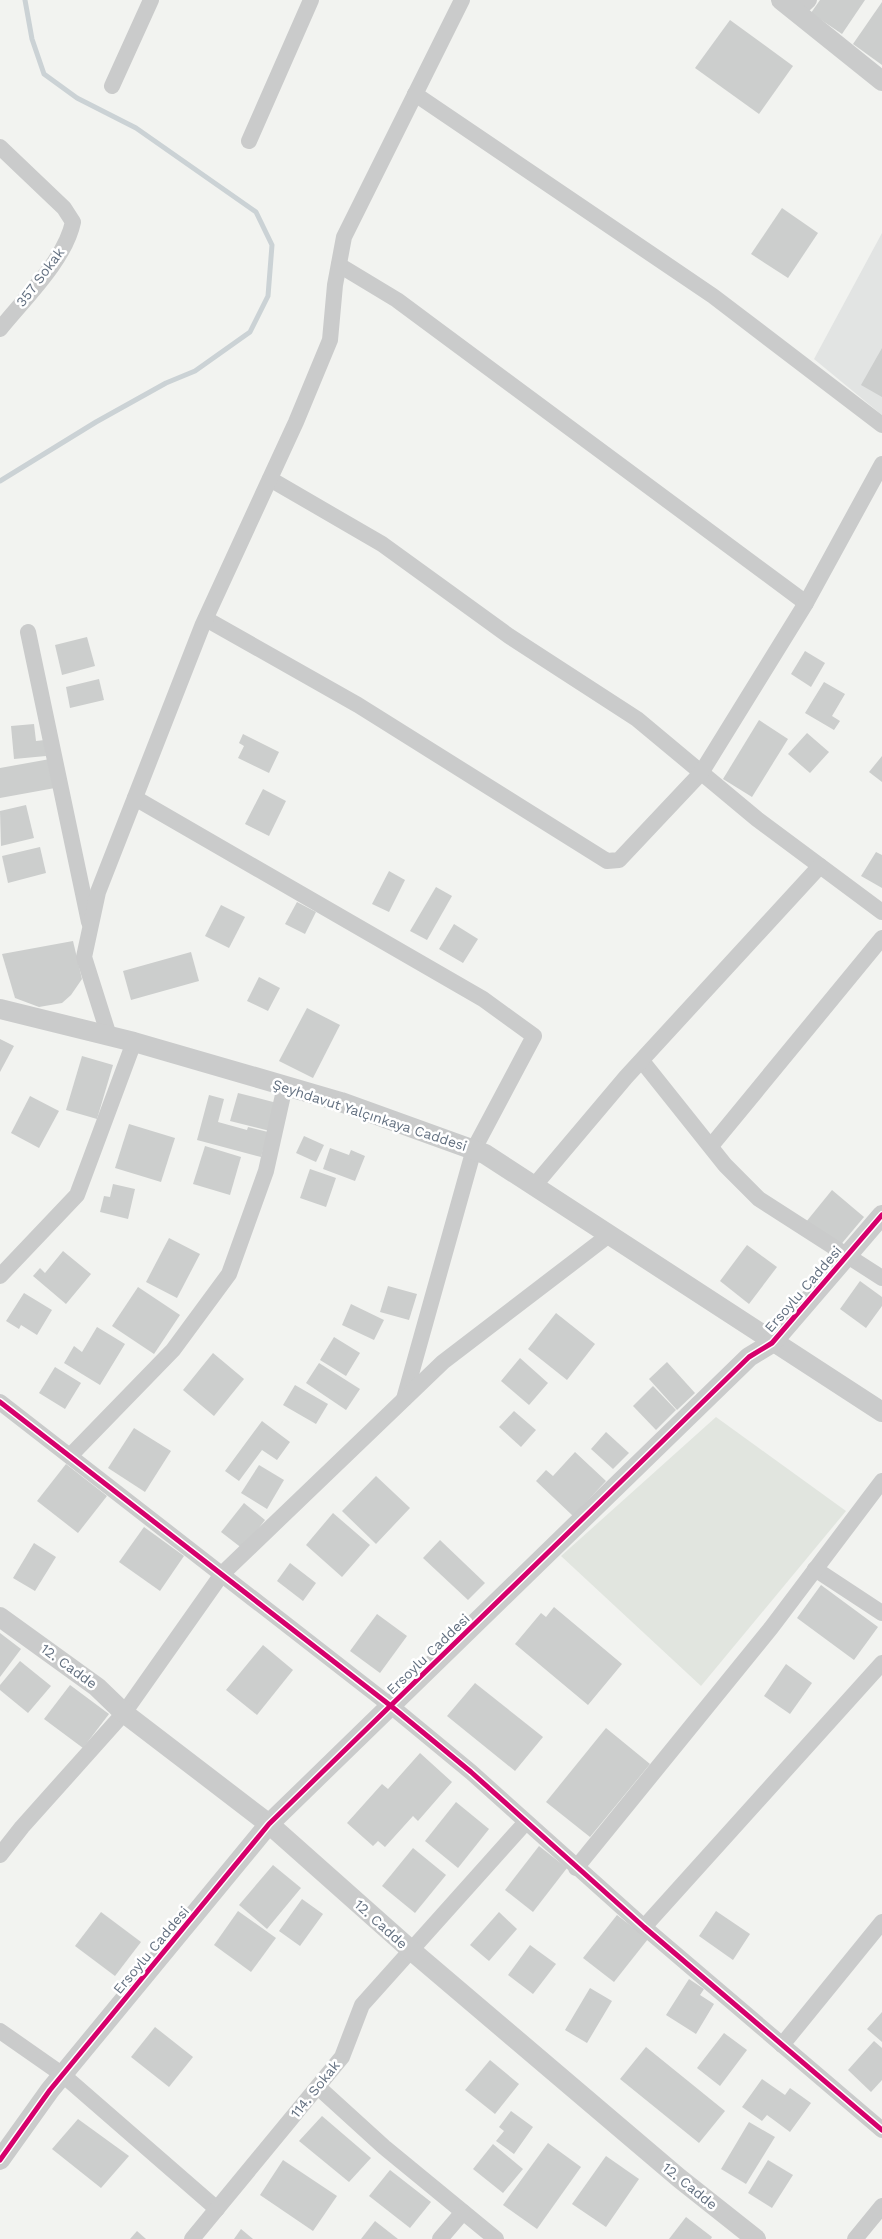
<svg xmlns="http://www.w3.org/2000/svg" width="882" height="2239" font-family="'Work Sans',sans-serif">
<style>
.built{fill:#e2e4e3}
.green{fill:#e1e5df}
.lines{fill:none;stroke-linecap:round;stroke-linejoin:round}
.stream{stroke:#cbd2d5;stroke-width:5}
.building{fill:#cccecd}
.minor{stroke:#cacbcb;stroke-width:16}
.tertiary{stroke:#cacbcb;stroke-width:20}
.cycleway-casing{stroke:#fff;stroke-width:8}
.cycleway{stroke:#d6006c;stroke-width:5}
.labels{text-anchor:middle;dominant-baseline:central;stroke-width:5;stroke-linejoin:round;paint-order:stroke}
.street-label{font-size:14px;fill:#637080;stroke:#fff}
</style>
<rect width="100%" height="100%" fill="#f2f3f0"/>
<polygon class="built" points="882,233 882,415 814,359"/>
<polygon class="green" points="716,1417 846,1511 701,1686 561,1556"/>
<g class="lines">
<polyline class="stream" points="0,481 96,422 166,383 195,371 250,332 268,296 272,245 256,212 136,128 77,98 44,74 32,39 25,0"/>
</g>
<g class="building">
<polygon points="820,0 865,0 842,34 811,13"/>
<polygon points="882,2 882,65 853,44"/>
<polygon points="730,20 793,66 759,114 695,68"/>
<polygon points="782,208 818,233 788,278 751,254"/>
<polygon points="882,348 882,397 861,385"/>
<polygon points="87,637 95,666 62,675 55,645"/>
<polygon points="805,651 825,663 811,687 791,674"/>
<polygon points="99,679 104,700 70,708 66,687"/>
<polygon points="824,682 845,694 832,716 840,721 834,730 805,713"/>
<polygon points="759,720 788,739 752,797 723,779"/>
<polygon points="34,724 36,741 45,740 46,756 14,759 11,726"/>
<polygon points="807,733 829,752 810,773 788,754"/>
<polygon points="243,734 279,752 269,773 238,758 244,746 239,743"/>
<polygon points="882,756 882,782 869,772"/>
<polygon points="50,759 55,788 0,798 0,768"/>
<polygon points="263,789 286,801 269,836 245,824"/>
<polygon points="26,805 34,838 1,846 0,811"/>
<polygon points="40,847 46,873 8,883 2,856"/>
<polygon points="876,852 882,855 882,888 861,876"/>
<polygon points="389,871 405,880 389,912 372,904"/>
<polygon points="436,887 452,896 427,940 410,931"/>
<polygon points="297,902 316,912 305,934 285,924"/>
<polygon points="221,905 245,917 229,948 205,936"/>
<polygon points="454,924 478,939 463,963 439,949"/>
<polygon points="73,941 82,979 71,995 62,1003 39,1007 15,998 2,954"/>
<polygon points="191,952 199,981 131,1000 123,971"/>
<polygon points="259,977 280,988 268,1011 247,1001"/>
<polygon points="307,1008 340,1025 313,1078 279,1061"/>
<polygon points="0,1039 14,1046 0,1072"/>
<polygon points="82,1056 113,1065 97,1119 66,1110"/>
<polygon points="238,1093 277,1103 270,1131 230,1121"/>
<polygon points="209,1095 224,1099 218,1122 247,1130 248,1127 268,1132 261,1157 197,1140"/>
<polygon points="30,1096 59,1111 39,1148 11,1133"/>
<polygon points="129,1124 175,1138 161,1182 115,1168"/>
<polygon points="304,1136 324,1145 316,1162 296,1153"/>
<polygon points="205,1146 241,1157 230,1195 193,1184"/>
<polygon points="330,1148 349,1155 351,1150 365,1156 355,1181 323,1169"/>
<polygon points="310,1169 336,1178 326,1207 300,1198"/>
<polygon points="113,1184 135,1189 128,1219 100,1212 104,1196 110,1197"/>
<polygon points="832,1190 864,1217 838,1248 806,1222"/>
<polygon points="169,1238 200,1254 177,1298 146,1282"/>
<polygon points="747,1245 777,1267 749,1304 720,1281"/>
<polygon points="63,1251 91,1274 66,1304 33,1276 40,1268 45,1273"/>
<polygon points="860,1281 882,1297 882,1306 866,1328 840,1309"/>
<polygon points="388,1286 417,1294 409,1320 380,1312"/>
<polygon points="138,1287 180,1315 154,1354 112,1326"/>
<polygon points="24,1293 52,1310 37,1335 21,1325 19,1329 6,1321"/>
<polygon points="351,1304 384,1320 374,1340 342,1325"/>
<polygon points="556,1313 595,1344 567,1380 528,1349"/>
<polygon points="97,1327 125,1344 100,1385 64,1363 74,1346 82,1352"/>
<polygon points="334,1337 360,1353 346,1376 320,1360"/>
<polygon points="213,1353 244,1379 214,1416 183,1390"/>
<polygon points="520,1358 548,1383 529,1405 501,1381"/>
<polygon points="667,1362 695,1393 677,1410 649,1379"/>
<polygon points="319,1363 360,1389 346,1410 306,1383"/>
<polygon points="55,1367 81,1383 65,1409 39,1393"/>
<polygon points="295,1385 328,1404 316,1424 283,1405"/>
<polygon points="653,1386 676,1410 656,1430 633,1406"/>
<polygon points="514,1411 536,1430 521,1447 499,1427"/>
<polygon points="262,1421 290,1442 277,1460 262,1450 239,1481 225,1471"/>
<polygon points="134,1428 171,1451 145,1492 108,1468"/>
<polygon points="606,1432 629,1453 613,1469 591,1449"/>
<polygon points="575,1452 606,1481 573,1516 536,1481 546,1470 553,1476"/>
<polygon points="66,1464 107,1496 78,1533 37,1501"/>
<polygon points="259,1465 284,1480 267,1509 241,1493"/>
<polygon points="376,1476 410,1508 376,1544 342,1511"/>
<polygon points="244,1503 265,1520 243,1549 221,1532"/>
<polygon points="333,1513 370,1545 342,1577 306,1545"/>
<polygon points="144,1527 184,1556 160,1591 119,1562"/>
<polygon points="440,1540 485,1583 468,1600 423,1558"/>
<polygon points="34,1543 56,1557 35,1591 13,1578"/>
<polygon points="290,1563 316,1583 303,1601 277,1581"/>
<polygon points="821,1585 878,1627 854,1660 797,1618"/>
<polygon points="554,1607 622,1664 588,1705 515,1644 541,1613 546,1617"/>
<polygon points="377,1614 407,1636 380,1673 350,1651"/>
<polygon points="0,1633 21,1649 0,1677"/>
<polygon points="263,1645 293,1670 257,1715 226,1690"/>
<polygon points="20,1661 51,1686 28,1713 0,1690 0,1685"/>
<polygon points="786,1664 812,1683 790,1714 764,1696"/>
<polygon points="475,1683 543,1737 515,1771 447,1716"/>
<polygon points="70,1685 109,1714 83,1748 44,1719"/>
<polygon points="606,1728 650,1764 590,1837 546,1802"/>
<polygon points="420,1753 452,1782 418,1821 413,1816 385,1847 378,1841 373,1846 347,1823 382,1784 388,1789"/>
<polygon points="456,1802 489,1829 458,1868 425,1841"/>
<polygon points="539,1846 567,1868 533,1912 505,1890"/>
<polygon points="413,1848 446,1875 415,1913 382,1886"/>
<polygon points="273,1865 301,1888 267,1929 239,1905"/>
<polygon points="302,1899 323,1914 300,1946 279,1931"/>
<polygon points="238,1911 276,1938 251,1972 214,1945"/>
<polygon points="716,1911 750,1934 733,1960 699,1936"/>
<polygon points="101,1912 141,1942 115,1976 75,1946"/>
<polygon points="499,1912 517,1929 489,1961 470,1945"/>
<polygon points="617,1915 648,1939 614,1982 583,1958"/>
<polygon points="530,1945 556,1964 533,1994 508,1975"/>
<polygon points="689,1979 704,1989 700,1995 714,2004 696,2034 666,2015"/>
<polygon points="590,1988 612,2001 587,2043 565,2030"/>
<polygon points="882,2012 882,2042 867,2029"/>
<polygon points="155,2027 193,2057 169,2087 131,2057"/>
<polygon points="724,2033 747,2050 720,2086 697,2068"/>
<polygon points="874,2041 882,2048 882,2080 871,2092 848,2070"/>
<polygon points="646,2047 725,2111 699,2143 620,2079"/>
<polygon points="490,2060 519,2084 495,2114 465,2090"/>
<polygon points="762,2079 785,2095 790,2088 811,2103 790,2132 767,2115 762,2121 742,2107"/>
<polygon points="511,2111 533,2127 514,2154 496,2141 504,2131 499,2127"/>
<polygon points="322,2116 371,2158 349,2182 299,2141"/>
<polygon points="78,2119 129,2156 101,2188 52,2149"/>
<polygon points="749,2122 775,2137 746,2184 721,2169"/>
<polygon points="548,2143 581,2167 537,2229 503,2205"/>
<polygon points="493,2144 523,2169 503,2193 473,2169"/>
<polygon points="606,2156 639,2179 606,2227 572,2204"/>
<polygon points="283,2160 337,2196 313,2231 260,2195"/>
<polygon points="768,2160 793,2175 772,2208 748,2193"/>
<polygon points="390,2170 431,2202 410,2228 369,2196"/>
<polygon points="686,2217 712,2237 711,2239 669,2239"/>
<polygon points="375,2221 398,2239 361,2239"/>
<polygon points="241,2229 253,2239 234,2239"/>
<polygon points="137,2231 146,2239 130,2239"/>
</g>
<g class="lines">
<g class="minor">
<polyline points="796,12 809,0"/>
<polyline points="112,86 151,0"/>
<polyline points="415,94 713,296 882,425"/>
<polyline points="249,141 311,0"/>
<path d="M 0,147 L 64,208 L 73,222 C 65,260 25,298 0,329"/>
<polyline points="339,265 397,300 806,603"/>
<polyline points="270,479 382,544 509,636 637,719 757,819 882,912"/>
<polyline points="206,619 358,705 607,861 619,860 701,773 806,603 882,464"/>
<polyline points="28,632 89,922"/>
<polyline points="135,798 483,999 534,1036 474,1149 404,1399"/>
<polyline points="109,1036 84,957 98,892 203,624 296,422 330,340 335,285 344,237 462,0"/>
<polyline points="642,1061 725,1165 759,1199 882,1278"/>
<polyline points="711,1146 882,938"/>
<polyline points="534,1186 626,1077 820,866"/>
<polyline points="0,1276 77,1195 134,1042"/>
<polyline points="0,1402 391,1706 471,1772 644,1927 882,2130"/>
<polyline points="70,1456 173,1350 229,1274 266,1171 285,1086"/>
<polyline points="815,1569 882,1613"/>
<polyline points="0,1855 22,1827 124,1713 222,1574 443,1362 609,1235"/>
<polyline points="576,1868 771,1628 882,1481"/>
<polyline points="644,1927 882,1663"/>
<polyline points="0,2031 63,2075 217,2209"/>
<polyline points="782,2045 882,1922"/>
<polyline points="318,2087 384,2147 496,2239"/>
<polyline points="192,2239 342,2057 362,2005 526,1822"/>
<polyline points="440,2239 463,2212"/>
<polyline points="855,2239 882,2206"/>
</g>
<g class="tertiary">
<polyline points="781,0 882,81"/>
<polyline points="0,1009 134,1042 341,1102 485,1154 882,1412"/>
<polyline points="0,1617 97,1687 124,1713 269,1824 412,1951 679,2178 756,2239"/>
<polyline points="0,2160 50,2090 269,1824 749,1357 772,1343 882,1215"/>
</g>
<defs>
<g id="cycleway">
<polyline points="0,1402 391,1706 471,1772 644,1927 882,2130"/>
<polyline points="0,2160 50,2090 269,1824 749,1357 772,1343 882,1215"/>
</g>
</defs>
<use href="#cycleway" class="cycleway-casing"/>
<use href="#cycleway" class="cycleway"/>
</g>
<g class="labels">
<g class="street-label">
<text transform="translate(40 277) rotate(-53)">357 Sokak</text>
<text transform="translate(370 1115) rotate(18)">Şeyhdavut Yalçınkaya Caddesi</text>
<text transform="translate(803 1289) rotate(-49)">Ersoylu Caddesi</text>
<text transform="translate(428 1654) rotate(-44)">Ersoylu Caddesi</text>
<text transform="translate(69 1666) rotate(36)">12. Cadde</text>
<text transform="translate(381 1924) rotate(42)">12. Cadde</text>
<text transform="translate(151 1950) rotate(-50)">Ersoylu Caddesi</text>
<text transform="translate(315 2089) rotate(-51)">114. Sokak</text>
<text transform="translate(690 2186) rotate(39)">12. Cadde</text>
</g>
</g>
</svg>
